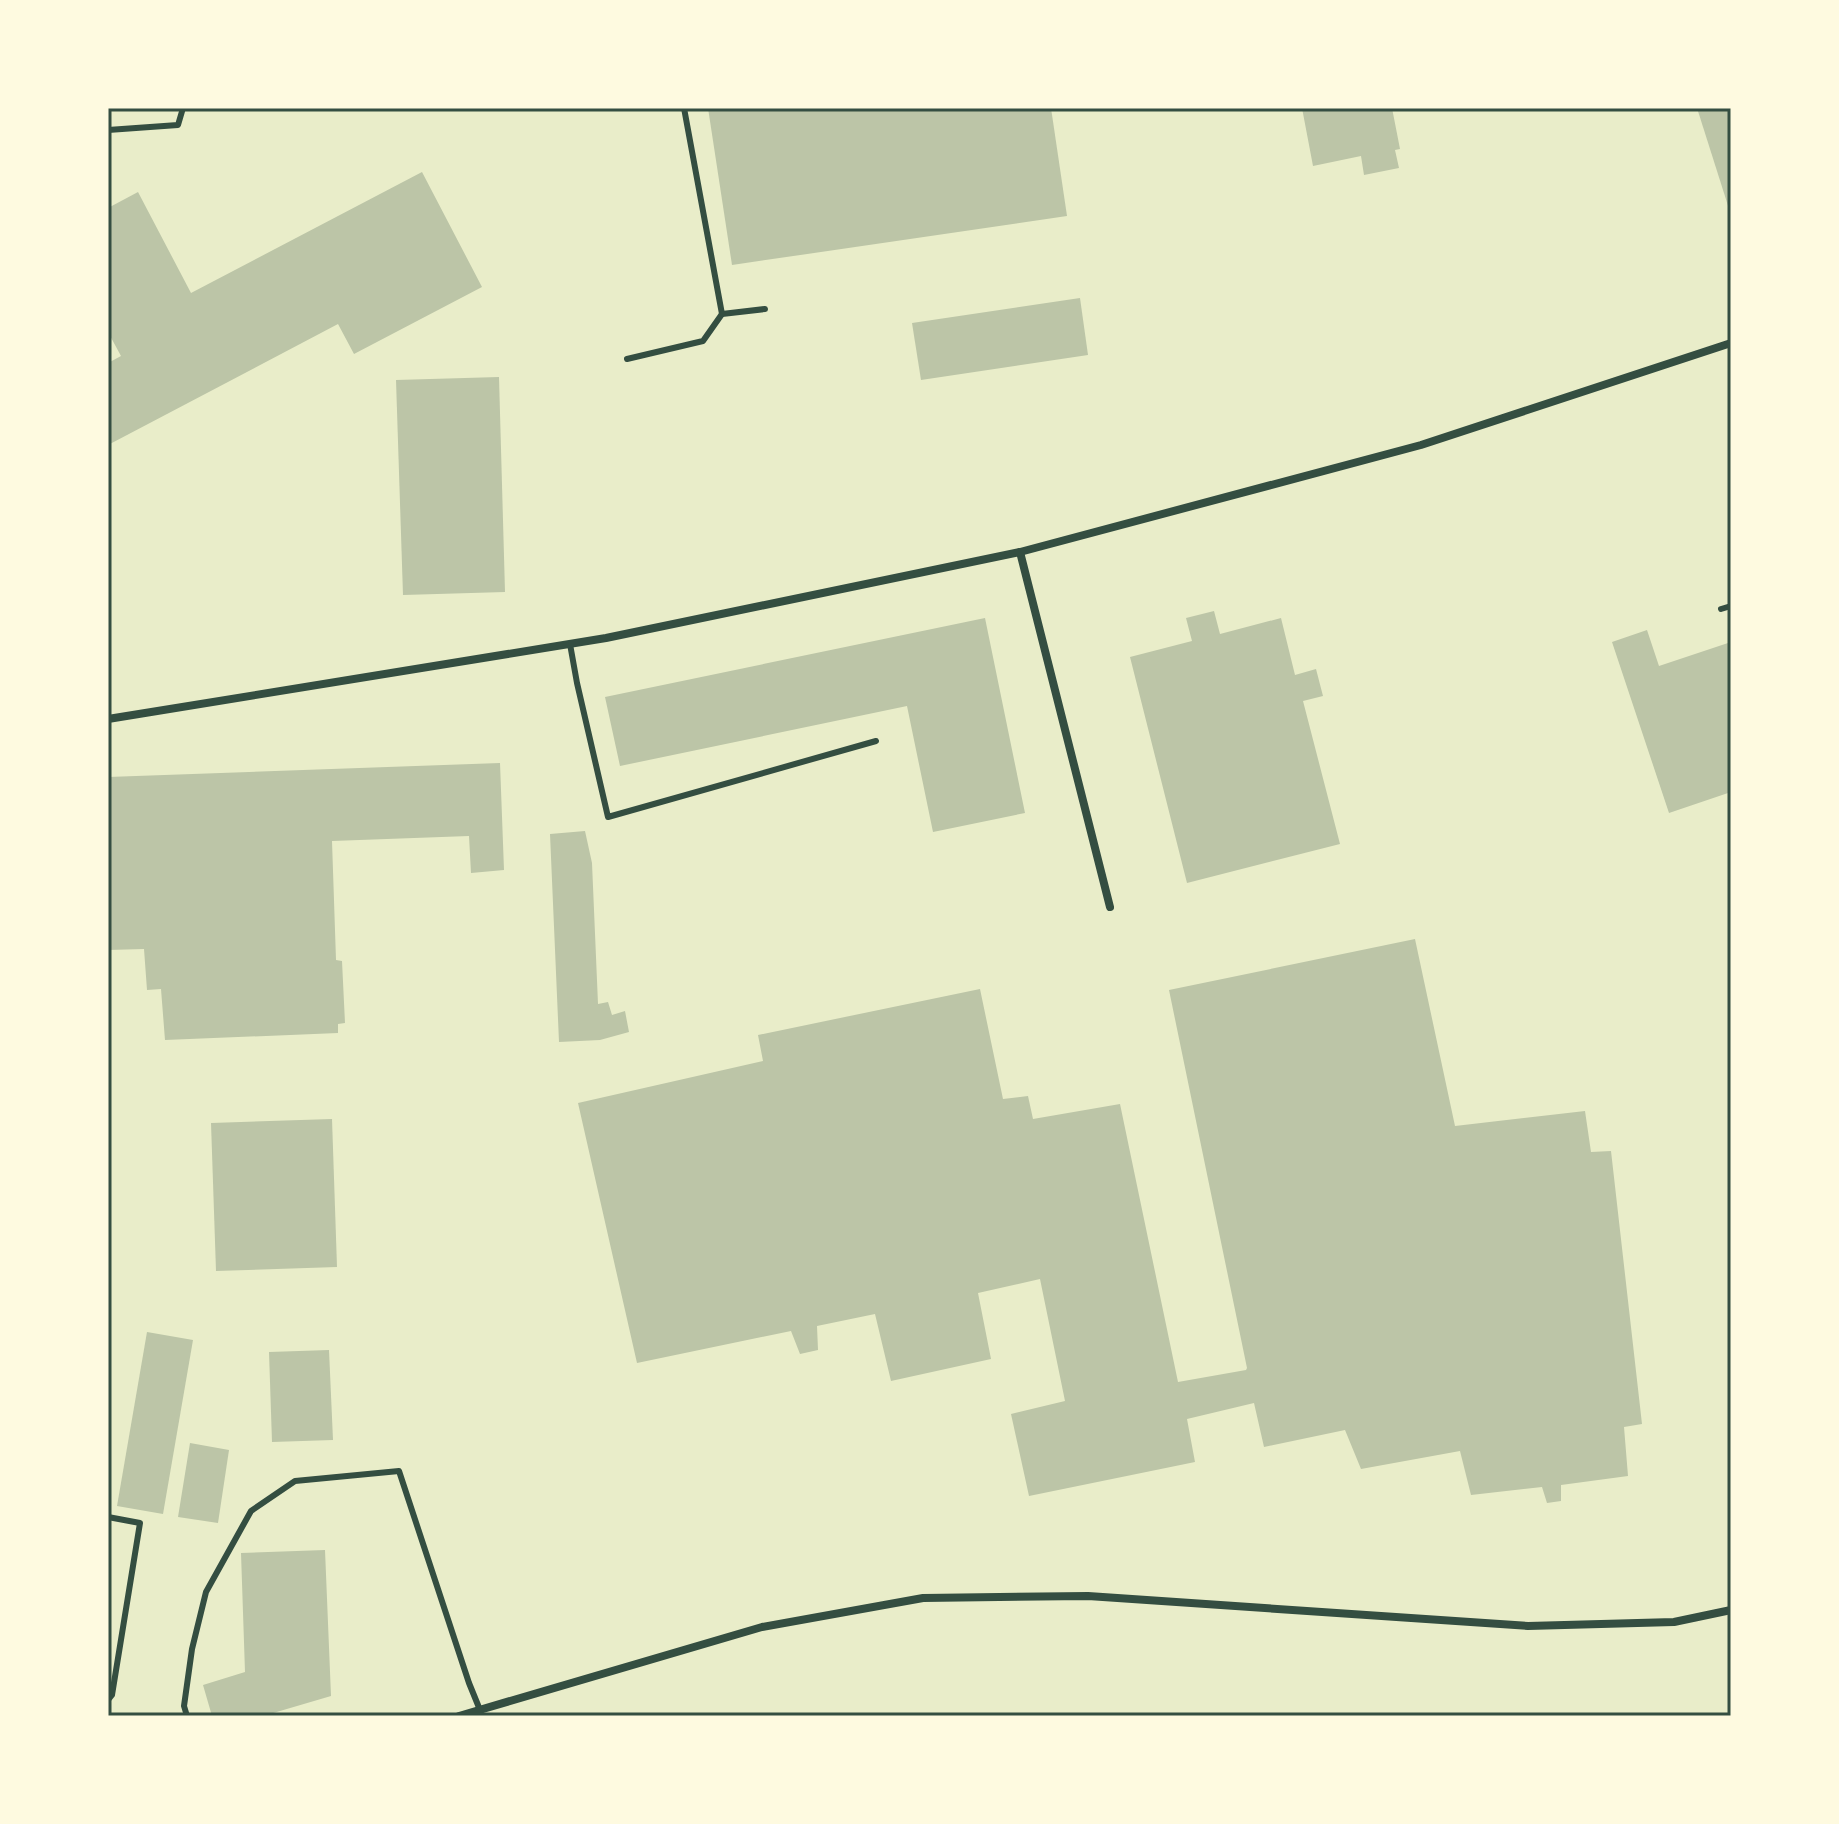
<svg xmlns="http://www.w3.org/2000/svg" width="1839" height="1824" font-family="Ubuntu,sans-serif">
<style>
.building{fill:#bcc5a7}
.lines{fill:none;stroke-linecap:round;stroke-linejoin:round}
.service{stroke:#344e41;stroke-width:6}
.minor{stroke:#344e41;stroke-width:8}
.neatline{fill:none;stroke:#344e41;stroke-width:3}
</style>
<rect width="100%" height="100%" fill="#e9edc9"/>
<g class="building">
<polygon points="708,108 1051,108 1067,216 732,265"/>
<polygon points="1302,108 1392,108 1400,149 1395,150 1399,168 1364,175 1361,156 1313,166"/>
<polygon points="1697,108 1731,108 1731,212 1730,212"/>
<polygon points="422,172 482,287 354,354 338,324 108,445 108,363 121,356 108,332 108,208 138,192 191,293"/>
<polygon points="1080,298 1088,355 921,380 912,323"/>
<polygon points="499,377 505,592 403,595 396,380"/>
<polygon points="1214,611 1220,634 1281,618 1295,675 1316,669 1323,696 1303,701 1340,844 1187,883 1130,657 1192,641 1186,618"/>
<polygon points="985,618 1025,813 933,832 907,706 620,766 605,697"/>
<polygon points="1647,630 1659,666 1731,642 1731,792 1669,813 1612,642"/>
<polygon points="500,763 504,870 471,873 469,836 332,841 336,960 342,961 345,1023 338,1024 338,1033 165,1040 161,989 147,990 144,949 108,950 108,777"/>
<polygon points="585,831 592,863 598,1004 608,1002 612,1015 625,1011 629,1032 600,1040 559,1042 550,834"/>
<polygon points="1415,939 1455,1126 1585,1111 1591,1152 1611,1151 1642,1424 1624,1427 1628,1476 1561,1485 1561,1501 1547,1503 1542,1487 1471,1495 1460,1451 1361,1469 1345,1430 1264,1447 1254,1403 1187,1419 1195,1462 1029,1496 1011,1414 1065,1401 1040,1279 978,1293 991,1359 891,1381 875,1314 817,1326 818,1350 800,1354 791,1331 637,1363 578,1103 763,1061 758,1035 980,989 1003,1099 1028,1096 1033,1119 1120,1104 1178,1382 1246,1370 1247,1368 1169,990"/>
<polygon points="332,1119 337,1267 216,1271 211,1123"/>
<polygon points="147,1332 193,1340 163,1514 117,1506"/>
<polygon points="329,1350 333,1440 272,1442 269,1352"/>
<polygon points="190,1443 229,1450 218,1523 178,1517"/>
<polygon points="325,1550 331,1696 263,1716 212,1716 203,1685 245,1672 241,1553"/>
</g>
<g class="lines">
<g class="service">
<polyline points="684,108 722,314 765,309"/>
<polyline points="108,130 178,125 183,108"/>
<polyline points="627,359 703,341 722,314"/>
<polyline points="1721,609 1731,606"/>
<polyline points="570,644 577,683 608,817 876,741"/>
<polyline points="108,1517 140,1523 112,1695 108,1700"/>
<polyline points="187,1716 184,1706 192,1649 206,1592 251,1511 295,1481 399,1471 469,1683 480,1710"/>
</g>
<g class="minor">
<polyline points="1020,552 1110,907"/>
<polyline points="108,719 606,638 1020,552 1421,445 1731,343"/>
<polyline points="459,1716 762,1627 923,1598 1088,1596 1528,1626 1674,1622 1731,1610"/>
</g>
</g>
<rect width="1839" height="1824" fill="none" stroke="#fefae0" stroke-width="220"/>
<rect x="110" y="110" width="1619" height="1604" class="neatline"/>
</svg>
